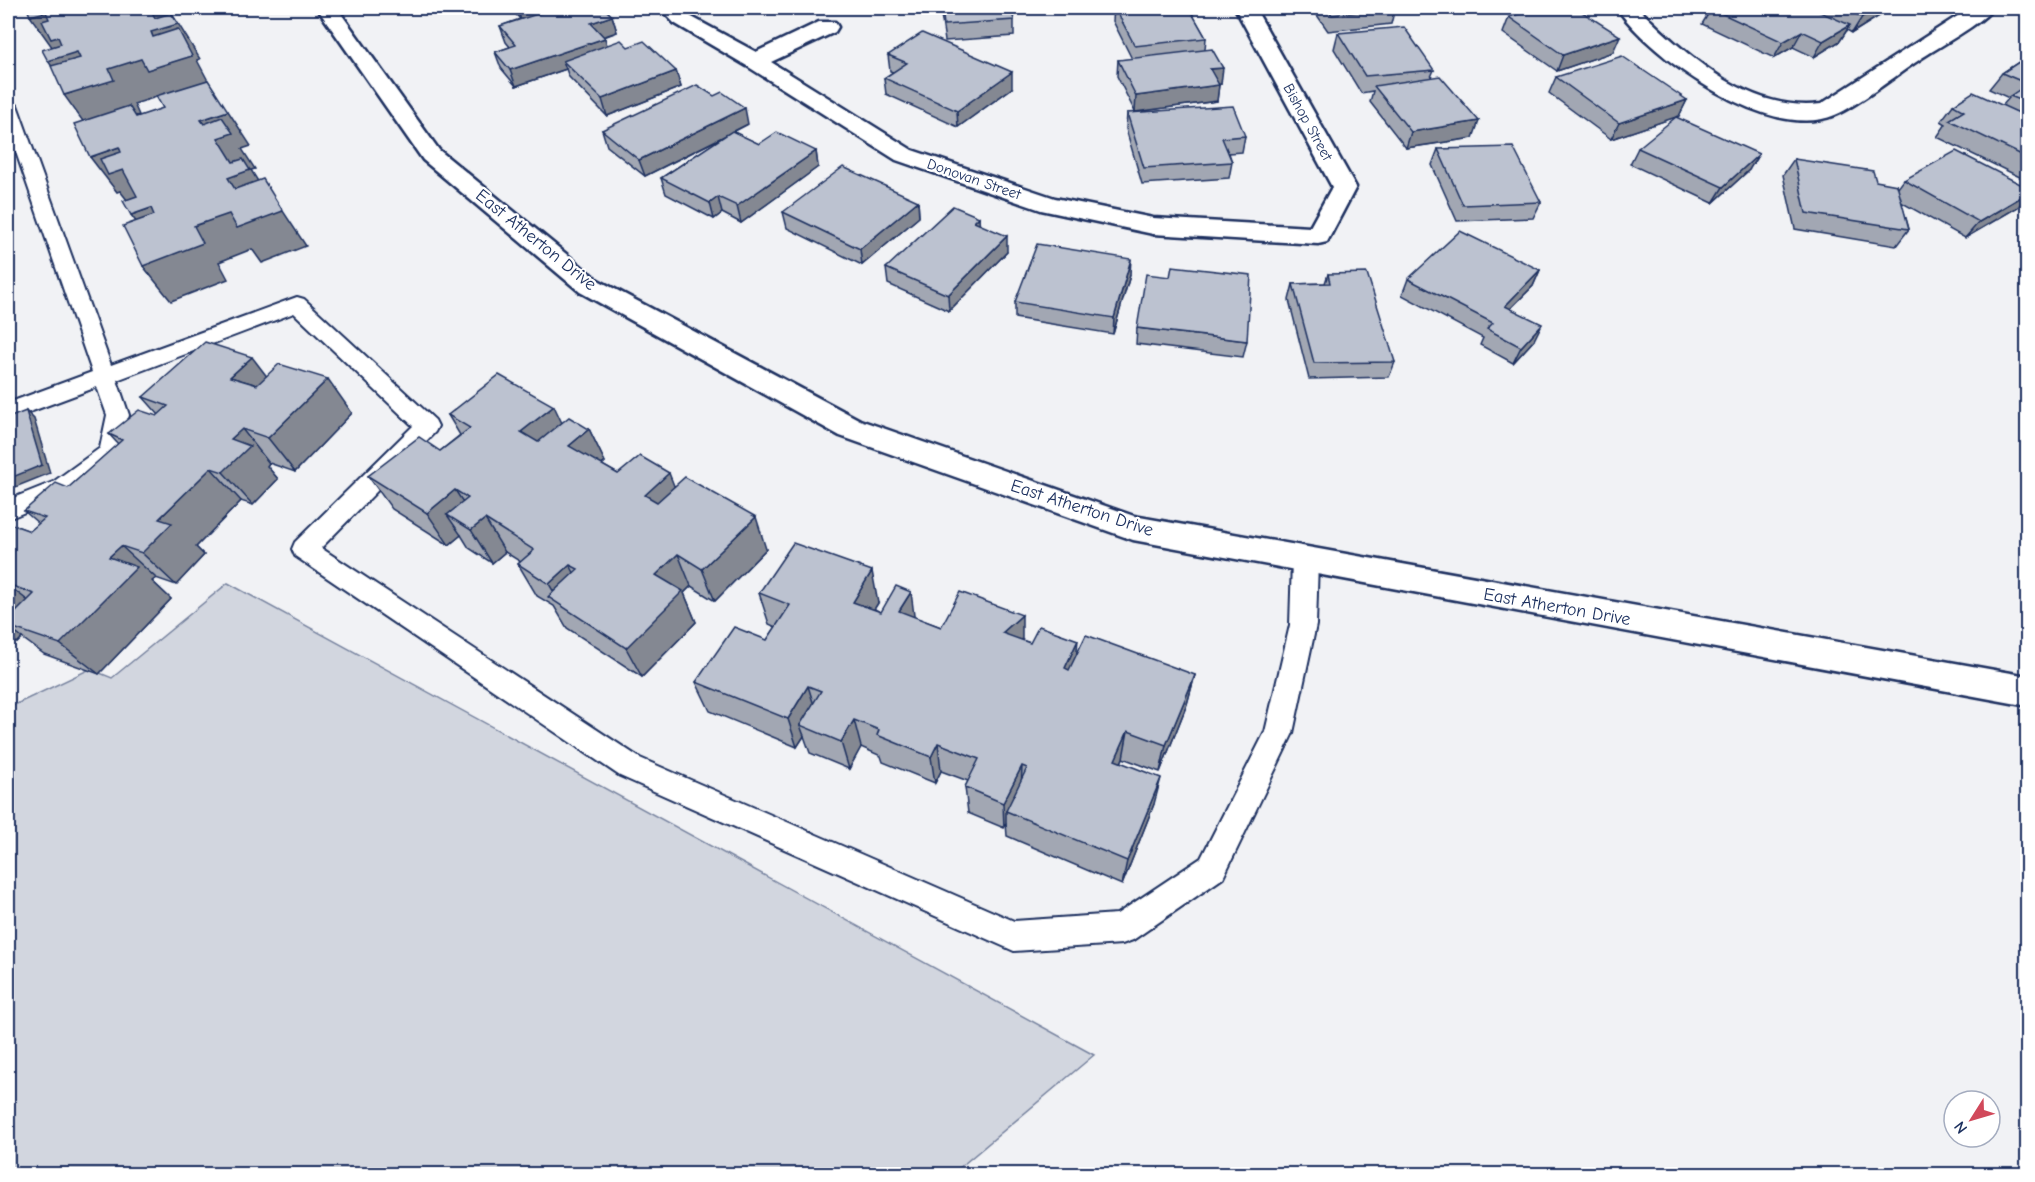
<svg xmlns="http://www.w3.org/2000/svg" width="2035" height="1182" font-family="'Comic Neue',sans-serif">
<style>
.green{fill:#d2d6df;stroke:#76829e;stroke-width:1.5}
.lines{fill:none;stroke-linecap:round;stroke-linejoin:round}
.service-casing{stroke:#1b2f5e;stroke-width:4}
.minor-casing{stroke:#1b2f5e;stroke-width:5}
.tertiary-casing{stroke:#1b2f5e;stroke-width:5}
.service{fill:#fff;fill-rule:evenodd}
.minor{fill:#fff;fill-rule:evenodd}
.tertiary{fill:#fff;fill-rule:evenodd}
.wall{fill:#a2a7b3;stroke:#1b2f5e;stroke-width:1.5}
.shaded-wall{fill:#848892;stroke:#1b2f5e;stroke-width:1.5}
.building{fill:#bcc2d0;stroke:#1b2f5e;stroke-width:1.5}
.labels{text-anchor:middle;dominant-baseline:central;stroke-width:4.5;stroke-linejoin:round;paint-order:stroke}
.far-street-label{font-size:15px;fill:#1b2f5e;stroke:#fff}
.street-label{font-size:18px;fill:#1b2f5e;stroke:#fff}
</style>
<rect width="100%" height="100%" fill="#f1f2f5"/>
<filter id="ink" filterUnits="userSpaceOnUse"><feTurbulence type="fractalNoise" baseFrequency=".0167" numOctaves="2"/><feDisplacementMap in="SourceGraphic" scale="12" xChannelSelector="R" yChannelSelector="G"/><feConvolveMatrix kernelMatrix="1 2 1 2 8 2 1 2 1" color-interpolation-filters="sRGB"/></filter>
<g filter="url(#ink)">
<polygon class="green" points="228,583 1094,1055 952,1174 8,1174 8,708 90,669 112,678"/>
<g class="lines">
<defs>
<polygon id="service" points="8,100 17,105 111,365 297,297 304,299 435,420 438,426 435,432 321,548 640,758 1014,921 1117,914 1201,858 1265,732 1290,625 1292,560 1296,553 1305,550 1314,553 1318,560 1316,625 1293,733 1223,878 1133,940 1122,944 1014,951 620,776 295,556 292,549 295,542 413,426 294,313 117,380 129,415 119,458 69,494 8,519 8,500 53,482 100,448 107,415 97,387 8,420 8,403 92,372 8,129"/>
<g id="minor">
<polygon points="660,8 681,8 688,15 756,52 819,22 835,22 838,27 835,32 771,62 912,150 1055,198 1153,218 1310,227 1332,187 1235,8 1255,8 1356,187 1327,242 1318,244 1153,234 1041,210 896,160 747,66 674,23"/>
<path d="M 1617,8 L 1638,8 C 1686,55 1749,113 1821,104 L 1970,8 L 1993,8 C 1983,23 1936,48 1919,60 C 1896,75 1859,105 1835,115 C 1770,143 1652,59 1617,8 Z"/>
</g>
<polygon id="tertiary" points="317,8 337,8 439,150 598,280 860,420 1134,516 2028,676 2028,706 1133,540 840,436 580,292 423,160"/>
</defs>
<use href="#service" class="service-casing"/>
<use href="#minor" class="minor-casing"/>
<use href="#tertiary" class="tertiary-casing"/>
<use href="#service" class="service"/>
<use href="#minor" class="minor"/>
<use href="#tertiary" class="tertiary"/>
</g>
<g class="wall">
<polygon points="510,8 604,8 612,16 617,32 604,37 607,45 628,47 676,71 681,87 607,116 569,77 566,69 516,86 501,68 495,52 510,47 506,42 500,26 520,19"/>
<polygon points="940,8 1011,8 1014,20 1014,36 945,41"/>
<polygon points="1114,8 1189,8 1206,38 1205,49 1221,84 1219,84 1217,101 1135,112 1117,76 1118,60 1132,59 1113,21"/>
<polygon points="1312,8 1395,8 1391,24 1328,31"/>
<polygon points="1485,8 1576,8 1613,52 1557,71 1503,33 1509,17 1533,10"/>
<polygon points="1705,8 1892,8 1852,33 1847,30 1840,41 1814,57 1793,47 1774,58 1702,24 1707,16 1702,13"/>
<polygon points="1338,33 1434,70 1431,77 1473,138 1406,148 1370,102 1373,91 1361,93 1334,49"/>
<polygon points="888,55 1012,88 958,127 886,94 884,78 893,72 890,71"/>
<polygon points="2028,56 2028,181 1937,137 1946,124 1941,121 1953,105 2002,106 2009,98 1989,89 2002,73"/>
<polygon points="1556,77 1687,100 1679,116 1611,139 1549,93"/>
<polygon points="1127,113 1245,136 1242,152 1229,153 1232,162 1229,178 1142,184 1126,129"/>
<polygon points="748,124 733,132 759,144 816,151 818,167 741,223 722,213 714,219 666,194 661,178 727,135 645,176 607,146 602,130"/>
<polygon points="1638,148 1749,170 1713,203 1630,164"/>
<polygon points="1438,149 1541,202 1533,218 1457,221 1432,165"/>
<polygon points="1794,159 1898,188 1904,180 2028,188 2028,195 2018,207 1965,238 1901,202 1909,229 1896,246 1795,229 1783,175"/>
<polygon points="918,201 919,217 862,265 787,228 783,212"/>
<polygon points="979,217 979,225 1007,252 949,311 888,284 886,268"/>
<polygon points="1540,270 1533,286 1510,309 1534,340 1513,363 1480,345 1483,338 1402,295 1408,279"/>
<polygon points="1328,274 1395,362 1389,377 1309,379 1289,300 1293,284 1325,283"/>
<polygon points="1130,275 1113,334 1015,318 1015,302"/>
<polygon points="1137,328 1247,341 1243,357 1136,344"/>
<polygon points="267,376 352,413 295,472 269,463 267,466 278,479 253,505 241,501 196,547 204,555 176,585 156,578 152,581 171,599 99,674 44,654 22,638 17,643 8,639 8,523 30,531 39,524 24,511 68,488 118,444 109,434 157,416 159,415 143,397"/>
<polygon points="448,415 562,423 589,429 605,462 602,465 618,474 675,486 766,549 715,601 691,586 684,593 696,622 642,677 567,628 554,606 537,596 518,564 521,562 505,552 492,563 469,548 461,535 449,545 392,509 368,476 440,451 460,435"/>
<polygon points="759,593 878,603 874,609 881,612 914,617 941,627 1022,640 1030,643 1076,654 1195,675 1187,704 1160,772 1123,758 1121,763 1154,804 1122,885 1007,836 1006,823 1004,828 968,813 965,787 968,781 941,771 935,783 883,762 881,756 861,747 849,769 810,753 804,736 797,747 710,711 696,682 767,640 776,627 769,624"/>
</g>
<g class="shaded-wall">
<polygon points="63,8 77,52 109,69 153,37 151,32 155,18 150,8 170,8 174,17 200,59 197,60 214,92 163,95 134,104 139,115 136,116 154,141 90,131 64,95 71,93 48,61 55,51 30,16"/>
<polygon points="490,8 510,8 492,13"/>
<polygon points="517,8 559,8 521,20"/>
<polygon points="1878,8 1892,8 1852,33 1862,17"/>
<polygon points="612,16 617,32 596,39 591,23"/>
<polygon points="1850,25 1840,41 1814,57 1823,41"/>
<polygon points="1802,31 1793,47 1774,58 1783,42"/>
<polygon points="1620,36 1613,52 1557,71 1563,55"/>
<polygon points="605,38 609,54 563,61 566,69 516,86 510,70"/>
<polygon points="1223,68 1221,84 1208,85 1210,69"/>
<polygon points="676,71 681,87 607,116 602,99"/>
<polygon points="1012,72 1012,88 958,127 957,111"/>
<polygon points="1219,85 1217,101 1135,112 1136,96"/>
<polygon points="1687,100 1679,116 1611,139 1619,123"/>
<polygon points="745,108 748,124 645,176 639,160"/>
<polygon points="228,111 251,146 242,149 255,169 251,170 273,206 283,211 306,246 262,263 252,249 219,262 228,279 171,301 143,266 194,226 228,178 201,120"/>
<polygon points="1479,121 1473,138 1406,148 1411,132"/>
<polygon points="119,147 150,205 135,210 120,191 117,192 90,157"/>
<polygon points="816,151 818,167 741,223 737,206"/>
<polygon points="1759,154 1749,170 1713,203 1723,187"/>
<polygon points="2028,193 2028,195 2018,207 1965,238 1979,222"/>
<polygon points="718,197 722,213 714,219 710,203"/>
<polygon points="918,201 919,217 862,265 860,249"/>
<polygon points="151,208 177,244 158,251 131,215"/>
<polygon points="979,217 980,234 974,222"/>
<polygon points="1007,236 1007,252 949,311 948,295"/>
<polygon points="1131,259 1130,275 1113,334 1114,318"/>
<polygon points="1540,270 1533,286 1497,322 1505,306"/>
<polygon points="1542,324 1534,340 1513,363 1521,347"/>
<polygon points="252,357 278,391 230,377"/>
<polygon points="328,379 352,413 295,472 268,438"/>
<polygon points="554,406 570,440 539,466 521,432"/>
<polygon points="26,411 34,419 50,473 8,490 8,479"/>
<polygon points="242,429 269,463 267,466 278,479 253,505 223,472 231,439"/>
<polygon points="589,429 605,462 585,479 569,446"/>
<polygon points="211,468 241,501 196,547 204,555 176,585 142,553 159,519"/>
<polygon points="669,473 682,506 659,528 645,495"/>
<polygon points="455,490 476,522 447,515 461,535 449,545 427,513"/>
<polygon points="756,517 766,549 715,601 702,569"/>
<polygon points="485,519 505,552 492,563 471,530"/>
<polygon points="121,546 156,578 152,581 171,599 99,674 60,644 109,557"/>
<polygon points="678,554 691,586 684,593 696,622 642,677 626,648 656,575"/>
<polygon points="570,565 587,597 562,606 549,584"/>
<polygon points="872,571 878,603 860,632 853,602"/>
<polygon points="8,585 46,615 8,626"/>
<polygon points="911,592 915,623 899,611"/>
<polygon points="1022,615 1022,646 1002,633"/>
<polygon points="8,627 22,638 17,643 8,636"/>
<polygon points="1078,640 1075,670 1063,697 1065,668"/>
<polygon points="1195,675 1187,704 1160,772 1166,745"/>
<polygon points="808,686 817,715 800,725 804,736 797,747 788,719"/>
<polygon points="854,720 861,747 849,769 841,742"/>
<polygon points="1128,731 1123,758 1111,787 1115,760"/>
<polygon points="938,743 941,771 935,783 931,757"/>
<polygon points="1022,766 1021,793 1006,811 1006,823 1004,828 1003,803"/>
<polygon points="1161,778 1154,804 1122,885 1127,861"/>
</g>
<g class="building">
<polygon points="27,8 150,8 155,18 171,13 178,24 151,32 153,37 178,29 192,56 147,70 141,59 109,69 114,80 64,95 51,66 80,58 77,52 48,61 42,50 61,44 58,37 51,39 42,21 49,19 46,12 30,16"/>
<polygon points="556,8 604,8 612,16 591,23 605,38 510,70 495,52 516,45 500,26"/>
<polygon points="942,8 1011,8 1014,20 944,25"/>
<polygon points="1115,8 1189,8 1206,38 1135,46"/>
<polygon points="1327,8 1395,8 1332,15"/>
<polygon points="1540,8 1576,8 1620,36 1563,55 1509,17"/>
<polygon points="1710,8 1811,8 1850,25 1823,41 1802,31 1783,42"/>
<polygon points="1841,8 1878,8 1862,17"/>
<polygon points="1404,27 1434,70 1365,76 1338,33"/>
<polygon points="922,33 1012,72 957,111 884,78 907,63 888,55"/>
<polygon points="621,40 628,47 644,41 676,71 602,99 563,61"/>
<polygon points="1212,49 1223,68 1210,69 1219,85 1136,96 1118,60"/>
<polygon points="1622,56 1687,100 1619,123 1556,77"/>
<polygon points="2028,56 2028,84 2002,73"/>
<polygon points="1440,76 1479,121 1411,132 1374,86"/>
<polygon points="208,80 228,111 201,120 204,124 222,117 233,133 218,138 233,162 243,159 250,170 228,178 235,189 263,179 283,211 237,228 229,214 194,226 203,243 143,266 123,226 154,215 151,208 131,215 123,201 137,196 123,170 108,175 100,159 121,152 119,147 90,157 74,124 129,106 136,117 163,108 156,96"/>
<polygon points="2028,84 2028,103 2010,96"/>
<polygon points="697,85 714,96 722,92 745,108 639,160 602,130"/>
<polygon points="1973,92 2028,117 2028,158 1949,120 1964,111 1953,105"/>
<polygon points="1233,106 1245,136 1222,138 1232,162 1144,168 1127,113"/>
<polygon points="1676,117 1759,154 1723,187 1638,148"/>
<polygon points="732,131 759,144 777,132 816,151 737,206 718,197 710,203 661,178"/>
<polygon points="1513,147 1541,202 1463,205 1438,149"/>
<polygon points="1956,151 2028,188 2028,193 1979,222 1904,180"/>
<polygon points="1794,159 1873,171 1876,181 1897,185 1909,229 1806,213"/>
<polygon points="843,167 918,201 860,249 783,212"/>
<polygon points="953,206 979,217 974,222 1007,236 948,295 886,268"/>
<polygon points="1460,231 1540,270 1505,306 1542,324 1521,347 1487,329 1493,323 1408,279"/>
<polygon points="1037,244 1131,259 1114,318 1015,302"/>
<polygon points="1172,266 1251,275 1247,341 1137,328 1146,274 1170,277"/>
<polygon points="1367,273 1395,362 1314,363 1293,284 1330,283 1328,274"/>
<polygon points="205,342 252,357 230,377 257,385 279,364 328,379 268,438 242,429 231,439 250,446 223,472 211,468 159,519 172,523 142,553 121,546 109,557 137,567 60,644 8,626 8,620 34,594 8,584 8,523 30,531 45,518 24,511 56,483 68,488 122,440 109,434 139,410 157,416 168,406 143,397"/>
<polygon points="499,375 554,406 521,432 538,442 569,417 589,429 569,446 618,474 640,456 669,473 645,495 657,502 685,477 756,517 702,569 678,554 656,575 683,591 626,648 548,597 578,569 570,565 549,584 518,564 534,550 485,519 471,530 447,515 468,498 455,490 427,513 368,476 419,437 440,451 470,428 448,415"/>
<polygon points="26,411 42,465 8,479 8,418"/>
<polygon points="793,543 872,571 853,602 881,612 896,586 911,592 899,611 941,627 960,592 1022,615 1002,633 1030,643 1039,626 1078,640 1065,668 1069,670 1086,635 1195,675 1166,745 1128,731 1115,760 1161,778 1127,861 1006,811 1027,768 1022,766 1003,803 965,787 979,759 938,743 931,757 877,735 879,730 854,720 841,742 800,725 821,691 808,686 788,719 696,682 734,627 767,640 790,605 759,593"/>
</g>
</g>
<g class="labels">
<g class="far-street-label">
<text transform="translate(1308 122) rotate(61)">Bishop Street</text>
<text transform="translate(974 179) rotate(19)">Donovan Street</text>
</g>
<g class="street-label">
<text transform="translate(536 240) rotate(39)">East Atherton Drive</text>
<text transform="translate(1082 508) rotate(18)">East Atherton Drive</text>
<text transform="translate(1557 607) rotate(10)">East Atherton Drive</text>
</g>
</g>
<rect width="2035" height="1182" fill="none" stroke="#fff" stroke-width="30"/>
<rect x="15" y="15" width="2005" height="1152" fill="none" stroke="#1b2f5e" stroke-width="2" filter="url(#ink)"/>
<g transform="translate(1972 1119) rotate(233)"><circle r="28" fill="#ffffff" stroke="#a4acbf" stroke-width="1.5"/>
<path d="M0-4.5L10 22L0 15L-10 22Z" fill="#d1495b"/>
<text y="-9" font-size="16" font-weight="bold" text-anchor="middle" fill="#1b2f5e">N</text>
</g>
</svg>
